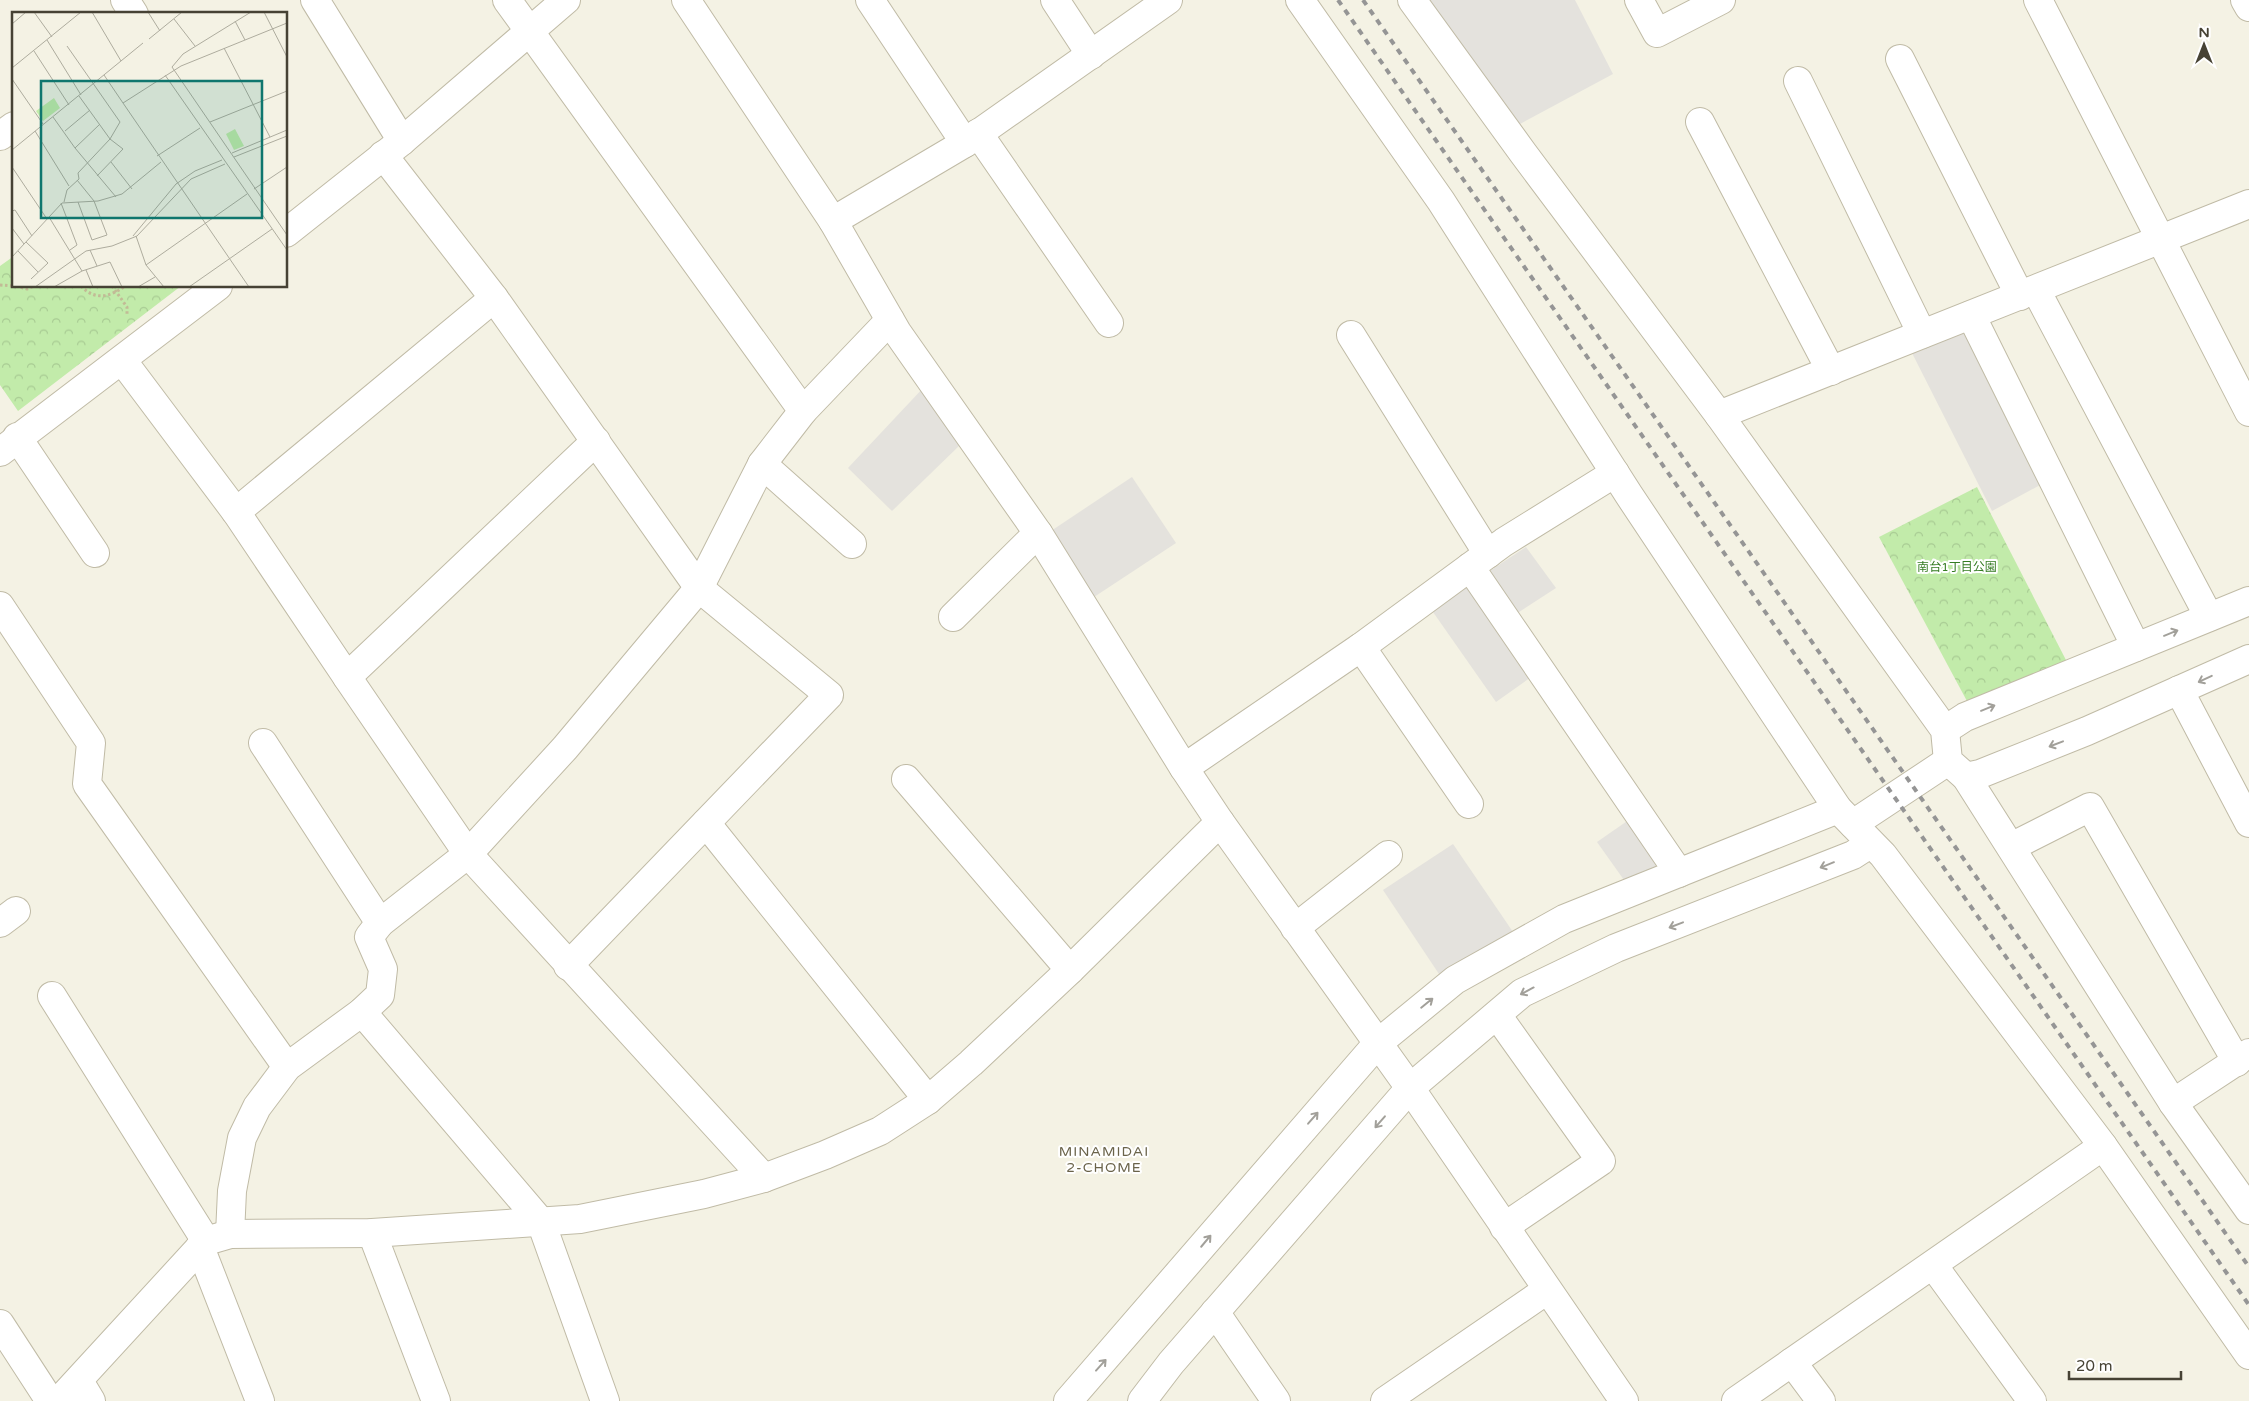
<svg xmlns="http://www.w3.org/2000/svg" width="2249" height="1401" font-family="'Varela Round','Noto Sans JP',sans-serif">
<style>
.park{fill:url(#park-crowns)}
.parking{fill:#e4e2dd}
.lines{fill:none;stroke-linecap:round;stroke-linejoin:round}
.minor-casing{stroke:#c0bba6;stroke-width:30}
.path{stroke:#c2bb96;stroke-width:3;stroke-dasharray:2.5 2.5;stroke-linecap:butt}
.minor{stroke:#fff;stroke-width:28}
.rail{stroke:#959595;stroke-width:4;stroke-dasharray:6 6;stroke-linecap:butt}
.oneway{stroke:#a2a09a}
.labels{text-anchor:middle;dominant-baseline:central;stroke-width:4;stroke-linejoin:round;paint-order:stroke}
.park-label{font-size:12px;fill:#357c23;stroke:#fff}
.neighbourhood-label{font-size:14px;letter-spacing:1px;fill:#6a634a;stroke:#fff}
.inset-road{fill:none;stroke:#aeac9e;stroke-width:1}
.view{fill:#0f766e;fill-opacity:0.15;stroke:#0f766e;stroke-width:2.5}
.inset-edge{fill:none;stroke:#464234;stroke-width:2.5}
</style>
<defs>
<pattern id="park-crowns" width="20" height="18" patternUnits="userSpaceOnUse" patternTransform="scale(1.25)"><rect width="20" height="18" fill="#c2ebaa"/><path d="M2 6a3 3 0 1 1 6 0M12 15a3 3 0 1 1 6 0" fill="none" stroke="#a8cb93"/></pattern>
</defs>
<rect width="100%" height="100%" fill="#f4f2e4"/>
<g class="park">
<polygon points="14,256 14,286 181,286 18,411 0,385 0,266"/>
<polygon points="1977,487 2067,662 1968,703 1879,537"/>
</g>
<g class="parking">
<polygon points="1429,0 1575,0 1613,74 1520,124"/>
<polygon points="1963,332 2042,484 1992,511 1912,353"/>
<polygon points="925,386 961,444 892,511 848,468"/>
<polygon points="1132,477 1176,543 1091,599 1048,533"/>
<polygon points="1526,547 1556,588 1513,616 1485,574"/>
<polygon points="1471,583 1534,675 1496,702 1433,612"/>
<polygon points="1633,817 1666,864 1624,880 1597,842"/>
<polygon points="1453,844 1513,932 1441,977 1383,890"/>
</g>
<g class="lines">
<defs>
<g id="minor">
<polyline points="125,0 134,14"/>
<polyline points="315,0 402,141"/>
<polyline points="686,0 833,221 965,143 1168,0"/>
<polyline points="870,0 965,143"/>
<polyline points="1055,0 1091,55"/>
<polyline points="1300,0 1441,201 1629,495 1838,809 1883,855 2103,1146 2249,1355"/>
<polyline points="1412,0 1523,153 1719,415 1945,730 1948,761 1966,777 2173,1103 2249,1210"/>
<polyline points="1639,0 1657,33 1721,0"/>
<polyline points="2038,0 2249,412"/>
<polyline points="2245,0 2249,7"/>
<polyline points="1900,59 2020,296"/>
<polyline points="1798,81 1922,334"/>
<polyline points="1700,122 1831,371"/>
<polyline points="978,133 1109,323"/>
<polyline points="0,136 14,126"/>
<polyline points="383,155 494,298 699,588 829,695 568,966"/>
<polyline points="833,221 897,332 1038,533 1184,768 1220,822 1410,1088 1624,1401"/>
<polyline points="286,233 402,141 566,0"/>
<polyline points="2036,290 2209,617"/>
<polyline points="1971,315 2136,647"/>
<polyline points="1351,335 1488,554"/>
<polyline points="122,360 236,512 347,677 596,441"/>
<polyline points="803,411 890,320"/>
<polyline points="1719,415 2249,204"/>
<polyline points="17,437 95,553"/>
<polyline points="0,452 218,286"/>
<polyline points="762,464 852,544"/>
<polyline points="236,512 494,298"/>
<polyline points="1470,567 1679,873"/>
<polyline points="0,606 91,743 87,784 287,1067"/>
<polyline points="953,617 1038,533"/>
<polyline points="1361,647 1469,804"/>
<polyline points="347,677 468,854 764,1178"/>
<polyline points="2179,690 2249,823"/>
<polyline points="1945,730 1965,717 2249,601"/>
<polyline points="263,743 380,923"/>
<polyline points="1184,768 1361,647 1504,542 1615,473"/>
<polyline points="1966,777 1980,774 2087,731 2249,659"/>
<polyline points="906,779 1070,970"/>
<polyline points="706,823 928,1100"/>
<polyline points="1853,824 1948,761"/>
<polyline points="2011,847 2090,807 2237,1062"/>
<polyline points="0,923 16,911"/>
<polyline points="1295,928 1388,855"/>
<polyline points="52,996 206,1241"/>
<polyline points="362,1012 541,1222 605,1401"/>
<polyline points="1497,1015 1601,1161 1504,1227"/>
<polyline points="2173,1103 2249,1053"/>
<polyline points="372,1233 436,1401"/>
<polyline points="230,1234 232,1191 242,1138 257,1107 287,1067 362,1012 380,995 383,969 369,937 380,923 468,854 565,748 699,588 762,464 803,411 507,0"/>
<polyline points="200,1247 260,1401"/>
<polyline points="1933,1265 2032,1401"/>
<polyline points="1215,1312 1276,1401"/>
<polyline points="0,1324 50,1401"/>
<polyline points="1792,1362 1821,1401"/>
<polyline points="79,1381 91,1401"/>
<polyline points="59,1401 206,1241 230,1234 372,1233 580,1219 704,1194 764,1178 825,1155 880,1131 928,1100 971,1063 1070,970 1220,822"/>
<polyline points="1068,1401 1377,1044 1455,980 1564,919 1838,809"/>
<polyline points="1142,1401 1171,1363 1410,1088 1522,993 1616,948 1853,855 1870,844"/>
<polyline points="1385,1401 1547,1290"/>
<polyline points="1736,1401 2103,1146"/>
</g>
</defs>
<use href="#minor" class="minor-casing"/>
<g class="path">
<polyline points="0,285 14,286"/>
<polyline points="16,286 27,289 34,286"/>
<path d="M 81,286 C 95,301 110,297 125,286"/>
<polyline points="112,286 127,307 127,314"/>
</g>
<use href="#minor" class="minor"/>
<g class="rail">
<polyline points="1338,0 2249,1305"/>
<polyline points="1363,0 2249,1267"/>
</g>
</g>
<defs><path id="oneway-shaft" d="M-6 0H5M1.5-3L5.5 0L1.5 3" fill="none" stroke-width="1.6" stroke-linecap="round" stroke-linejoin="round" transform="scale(1.25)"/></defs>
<g class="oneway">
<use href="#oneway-shaft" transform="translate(2171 633) rotate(-22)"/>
<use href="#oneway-shaft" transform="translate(2205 679) rotate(155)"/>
<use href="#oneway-shaft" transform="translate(1988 708) rotate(-22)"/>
<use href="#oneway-shaft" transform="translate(2056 744) rotate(159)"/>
<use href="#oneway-shaft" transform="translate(1827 865) rotate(158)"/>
<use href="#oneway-shaft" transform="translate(1676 925) rotate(159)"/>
<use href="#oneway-shaft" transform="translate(1527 991) rotate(152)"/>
<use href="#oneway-shaft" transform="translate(1427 1003) rotate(-39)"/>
<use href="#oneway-shaft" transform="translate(1313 1118) rotate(-49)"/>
<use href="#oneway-shaft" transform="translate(1380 1122) rotate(131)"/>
<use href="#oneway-shaft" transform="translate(1206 1241) rotate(-50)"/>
<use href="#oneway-shaft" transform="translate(1101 1365) rotate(-48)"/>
</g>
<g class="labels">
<g class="park-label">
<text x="1957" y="567">南台1丁目公園</text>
</g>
<g class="neighbourhood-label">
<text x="1104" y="1151">MINAMIDAI<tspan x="1104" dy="16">2-CHOME</tspan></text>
</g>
</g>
<g transform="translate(12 12)">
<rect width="275" height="275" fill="#f4f2e4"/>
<path d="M 42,86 L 48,96 L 31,109 L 24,99 ZM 223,117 L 232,134 L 222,138 L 214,122 Z" fill="#c2ebaa"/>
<path class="inset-road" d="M 22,0 L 40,25M 80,0 L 109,49M 136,0 L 148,19M 239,0 L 171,42 L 160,55 L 275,223M 252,0 L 275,45M 162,7 L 183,34M 223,9 L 233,28M 0,12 L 14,0M 137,27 L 170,0M 35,28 L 69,83M 212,36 L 258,125M 22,39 L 57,93M 0,56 L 69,0M 92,63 L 111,91 L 169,54 L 275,11M 153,63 L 275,238M 0,67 L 31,112M 67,84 L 98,127 L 111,137 L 85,164M 111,91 L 237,275M 41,105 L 63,136 L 88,112M 198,110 L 275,79M 23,119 L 57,174M 53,119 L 78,98M 63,136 L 104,185M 0,138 L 131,31M 220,141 L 275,118M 145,144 L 188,116M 222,145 L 275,124M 99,150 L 120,177M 0,155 L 35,207M 65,168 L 82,189 L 95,223 L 80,228 L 66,190M 242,177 L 275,155M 52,190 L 55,178 L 67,167 L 66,161 L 98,127 L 108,110 L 55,34M 49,191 L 65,233 L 58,238M 0,199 L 3,198 L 20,224M 37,205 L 70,259 L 98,250 L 110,275M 0,216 L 12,232M 121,224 L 164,172 L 183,159 L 210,148M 124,224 L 134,253 L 152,275M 14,230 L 36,251 L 19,267M 78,238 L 85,254M 6,239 L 26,260M 0,245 L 50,191 L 86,189 L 110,182 L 149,150M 134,253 L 235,182M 74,258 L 81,275M 23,275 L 74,239 L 100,234 L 125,224 L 179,167 L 213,152M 42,275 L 70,259M 126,275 L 143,265M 177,275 L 260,217"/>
<path class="view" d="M 29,69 L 250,69 L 250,206 L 29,206 Z"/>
<rect width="275" height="275" class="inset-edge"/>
</g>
<g transform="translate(2204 45)" stroke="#ffffff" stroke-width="4" paint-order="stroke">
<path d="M0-4L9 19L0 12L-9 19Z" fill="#464234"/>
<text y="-8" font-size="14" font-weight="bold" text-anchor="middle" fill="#464234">N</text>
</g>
<path d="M2069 1371v8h112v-8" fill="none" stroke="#464234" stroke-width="2.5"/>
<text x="2076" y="1371" font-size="15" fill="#464234" stroke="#ffffff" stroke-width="4" paint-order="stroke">20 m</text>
</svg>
